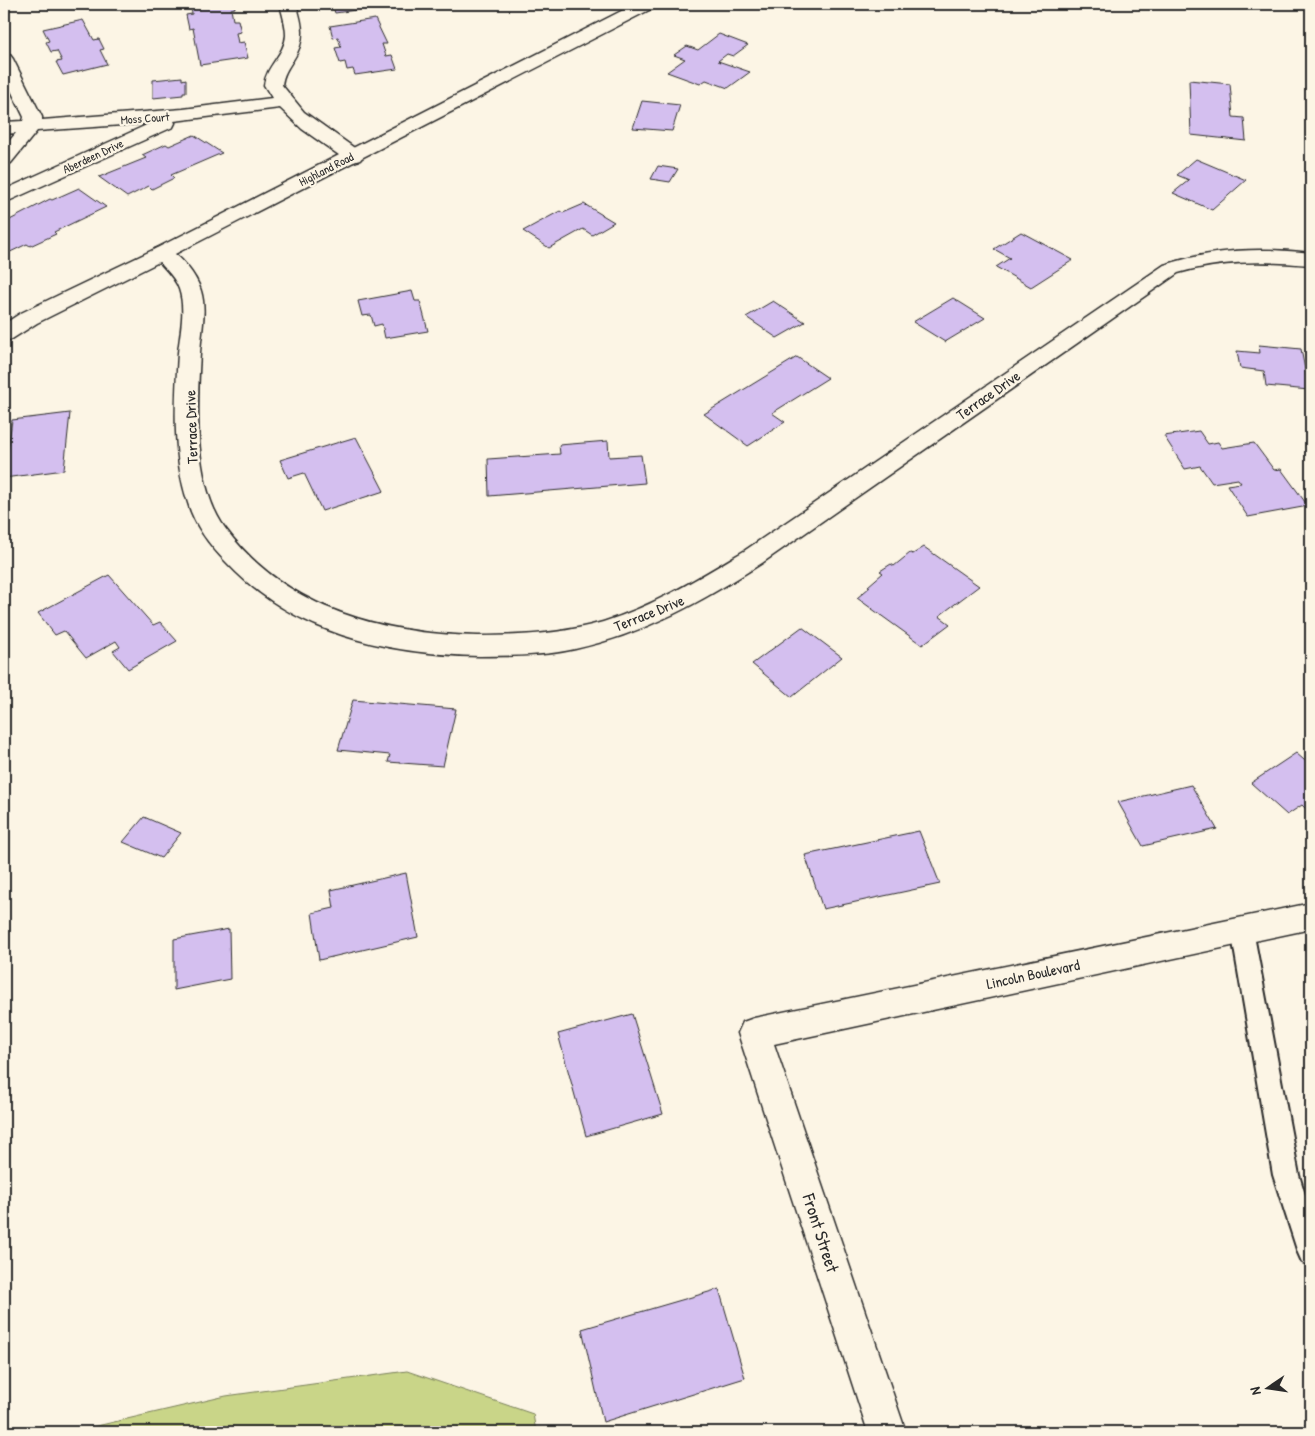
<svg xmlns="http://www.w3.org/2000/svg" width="1315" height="1436" font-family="'Patrick Hand',sans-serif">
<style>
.green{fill:#c9d588;stroke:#7a805a}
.building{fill:#d4bfef;stroke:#2b2b2b}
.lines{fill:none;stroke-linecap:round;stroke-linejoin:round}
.lane-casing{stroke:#2b2b2b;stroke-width:4}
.street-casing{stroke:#2b2b2b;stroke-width:3}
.secondary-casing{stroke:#2b2b2b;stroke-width:3}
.lane{fill:#fcf5e5;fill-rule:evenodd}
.street{fill:#fcf5e5;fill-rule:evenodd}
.secondary{fill:#fcf5e5;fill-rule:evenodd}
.labels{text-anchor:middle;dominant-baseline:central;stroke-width:4.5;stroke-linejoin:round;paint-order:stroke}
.far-street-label{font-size:12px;fill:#2b2b2b;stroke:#fcf5e5}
.street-label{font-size:15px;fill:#2b2b2b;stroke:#fcf5e5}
.near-street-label{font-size:18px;fill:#2b2b2b;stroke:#fcf5e5}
</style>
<rect width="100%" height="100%" fill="#fcf5e5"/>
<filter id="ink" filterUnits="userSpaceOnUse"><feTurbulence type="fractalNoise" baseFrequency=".02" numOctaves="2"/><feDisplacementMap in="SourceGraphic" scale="10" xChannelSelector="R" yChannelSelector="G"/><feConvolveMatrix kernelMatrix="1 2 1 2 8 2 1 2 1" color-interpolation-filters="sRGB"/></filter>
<g filter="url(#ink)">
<polygon class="green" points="407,1371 533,1414 536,1432 71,1432 226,1396"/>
<g class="building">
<polygon points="184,4 234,4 235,8 231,9 233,20 238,20 241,32 236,33 238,43 244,42 248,58 200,65 193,28 189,29 186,15 192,14 191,4 184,5"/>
<polygon points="332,4 375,4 377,7 335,13"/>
<polygon points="375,19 387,44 382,44 386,56 392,55 397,69 355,75 353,69 347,70 345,62 340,63 335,48 341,47 338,37 333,38 330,26"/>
<polygon points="83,20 94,40 99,39 104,49 100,50 107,64 63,75 56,62 62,61 57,51 51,52 46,42 49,41 43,29"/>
<polygon points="719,34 748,45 733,56 727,54 718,61 750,72 728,88 706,80 700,84 667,72 685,59 674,55 687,46 698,50"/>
<polygon points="182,77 182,80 186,79 186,92 183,92 183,95 153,98 153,80"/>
<polygon points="1189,80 1230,84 1233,117 1244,118 1246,141 1191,135"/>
<polygon points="642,101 680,105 672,131 633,128"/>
<polygon points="194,135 222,153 171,175 174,178 152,189 149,186 127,197 99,177 146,158 142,155 166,144 169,146"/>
<polygon points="1196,159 1246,180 1212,210 1173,193 1189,180 1177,175"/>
<polygon points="658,166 678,169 670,182 651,179"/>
<polygon points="79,188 106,207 54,232 56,234 30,246 27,244 4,255 4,223 50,199 52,200"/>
<polygon points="584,204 614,222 592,235 583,229 549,248 523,231 560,211 563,213"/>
<polygon points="1021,232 1073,260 1031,287 996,267 1010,258 994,249"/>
<polygon points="412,291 415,301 420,301 428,331 385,338 382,324 374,326 371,315 362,316 358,301"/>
<polygon points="953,298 985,318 945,342 913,322"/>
<polygon points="773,301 805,322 777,338 746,317"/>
<polygon points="1259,345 1301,349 1309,390 1266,386 1264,371 1240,368 1237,351 1260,353"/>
<polygon points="797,357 828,378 772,413 785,422 748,446 704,414"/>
<polygon points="70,413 64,470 4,478 12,420"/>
<polygon points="1199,431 1208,444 1218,442 1222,448 1254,443 1274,470 1281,469 1308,506 1248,517 1227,485 1241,483 1238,479 1212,483 1200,466 1185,469 1164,436"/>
<polygon points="356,437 384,491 322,511 304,473 288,478 280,460"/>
<polygon points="608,441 609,457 641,455 645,483 489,496 488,459 560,454 559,445"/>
<polygon points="924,547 979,586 939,616 950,624 922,645 857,598 870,587 868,586 883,573 880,571 891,564 894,566 910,553 913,554"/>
<polygon points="109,575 153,625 160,622 177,641 128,669 113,651 120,647 116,641 86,658 64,631 55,635 38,613"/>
<polygon points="802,627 842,657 792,697 752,664"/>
<polygon points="353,700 456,709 443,766 388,762 390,755 338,750"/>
<polygon points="1296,753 1311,766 1311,807 1307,810 1302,805 1287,815 1251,783"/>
<polygon points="1191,785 1217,829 1143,846 1118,802"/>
<polygon points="144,817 181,833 161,858 123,842"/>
<polygon points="919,831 940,884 823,909 805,855"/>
<polygon points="406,873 418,937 319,960 312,913 334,908 331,890"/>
<polygon points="229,929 230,979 174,990 174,939"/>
<polygon points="632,1014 663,1114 586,1136 558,1034"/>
<polygon points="719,1289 745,1378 603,1422 582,1329"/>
<polygon points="1311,1423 1311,1432 1284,1432"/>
</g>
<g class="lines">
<defs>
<polygon id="lane" points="1242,920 1250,923 1253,930 1299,1175 1311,1214 1311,1266 1302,1262 1298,1253 1273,1175 1231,930 1234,923"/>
<g id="street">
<path d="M 280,4 L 296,4 C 303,25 306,40 293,60 C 288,68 283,75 282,85 L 304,112 L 360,152 L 363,156 L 360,160 L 353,162 L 346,160 L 302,129 L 280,108 L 174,121 L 175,123 L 173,127 L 4,203 L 4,190 L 151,123 L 37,131 L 11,163 L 4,165 L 4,147 L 16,133 L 4,134 L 4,122 L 23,121 L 24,117 L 4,76 L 4,54 L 10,55 L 13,59 L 42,117 L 42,120 L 183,109 L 272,98 L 264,85 C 266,66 285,54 286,35 C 286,24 282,14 280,4 Z"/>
<path d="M 162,247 C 178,251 197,276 201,291 C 207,311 201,333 200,353 C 197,405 193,484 225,528 C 285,609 382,634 478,636 C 520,636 562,634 603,622 C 654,606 699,578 744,551 L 1164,265 C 1213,249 1260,247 1311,253 L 1311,265 C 1265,261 1223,260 1178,273 L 762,563 C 703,601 644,634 575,649 C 544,656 511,656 479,656 C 386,654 294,634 228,564 C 211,547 195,527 188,503 C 172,456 175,403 178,353 C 180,333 186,309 179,289 C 174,274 160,265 152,253 L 155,249 Z"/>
<polygon points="1311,903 1311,929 774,1044 906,1432 868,1432 738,1033 743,1022 754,1018"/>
</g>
<polygon id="secondary" points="635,4 655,4 653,8 169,257 37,323 12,339 4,341 4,324 21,313 155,249"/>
</defs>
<use href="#lane" class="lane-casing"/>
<use href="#street" class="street-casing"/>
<use href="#secondary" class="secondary-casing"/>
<use href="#lane" class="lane"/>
<use href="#street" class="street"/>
<use href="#secondary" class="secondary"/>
</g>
</g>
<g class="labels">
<g class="far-street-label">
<text transform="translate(145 118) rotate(-4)">Moss Court</text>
<text transform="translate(93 156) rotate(-25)">Aberdeen Drive</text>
<text transform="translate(326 169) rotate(-27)">Highland Road</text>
</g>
<g class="street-label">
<text transform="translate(988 395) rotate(-35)">Terrace Drive</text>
<text transform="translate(191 427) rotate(-92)">Terrace Drive</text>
<text transform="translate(649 613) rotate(-22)">Terrace Drive</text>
<text transform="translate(1033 974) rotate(-12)">Lincoln Boulevard</text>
</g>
<g class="near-street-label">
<text transform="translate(821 1233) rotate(72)">Front Street</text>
</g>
</g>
<rect width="1315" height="1436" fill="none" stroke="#fcf5e5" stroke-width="20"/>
<rect x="10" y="10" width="1295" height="1416" fill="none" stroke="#2b2b2b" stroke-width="2" filter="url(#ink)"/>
<g transform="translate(1268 1388) rotate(257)" stroke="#fcf5e5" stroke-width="4" paint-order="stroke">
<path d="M0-4L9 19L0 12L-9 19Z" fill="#2b2b2b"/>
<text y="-8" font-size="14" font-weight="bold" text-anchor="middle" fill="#2b2b2b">N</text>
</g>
</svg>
